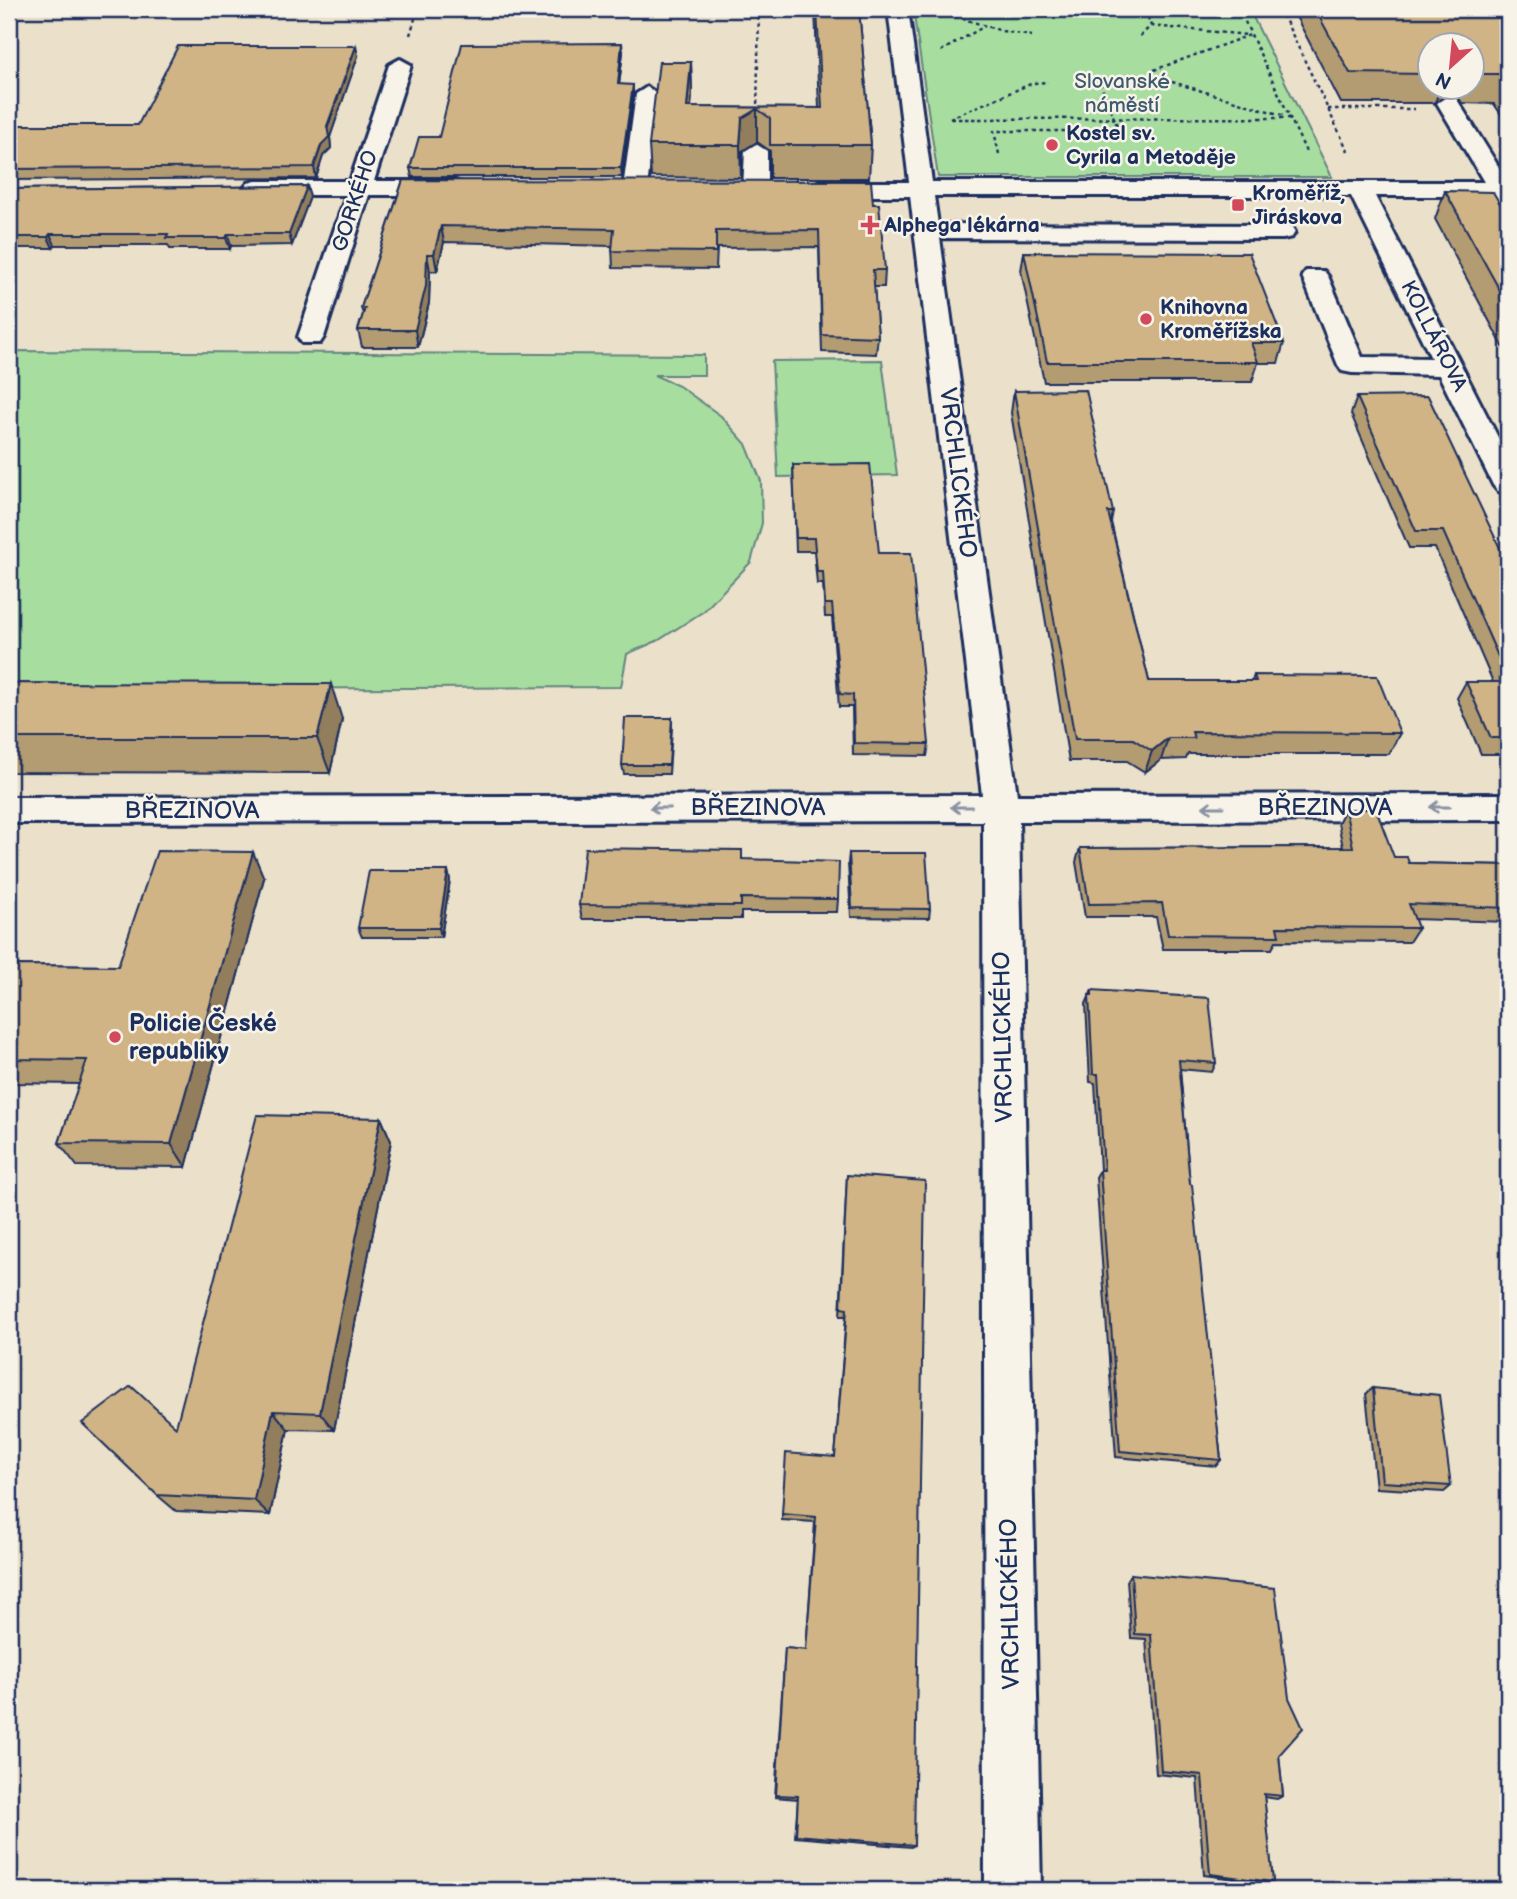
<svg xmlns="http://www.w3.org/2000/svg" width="1517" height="1899" font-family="'Balsamiq Sans',sans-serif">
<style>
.green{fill:#a8dda0;stroke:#62867f;stroke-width:2}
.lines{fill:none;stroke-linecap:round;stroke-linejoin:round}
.minor-casing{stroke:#1b2f5e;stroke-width:6}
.path{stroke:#1b2f5e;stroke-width:2.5;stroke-dasharray:3.5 3.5;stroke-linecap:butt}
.minor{fill:#f7f3e8;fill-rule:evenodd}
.wall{fill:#b39b72;stroke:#1b2f5e;stroke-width:2;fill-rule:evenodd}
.shaded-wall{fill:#927e5d;stroke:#1b2f5e;stroke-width:2}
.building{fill:#d0b485;stroke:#1b2f5e;stroke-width:2}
.oneway{stroke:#8991a3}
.poi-dot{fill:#d1495b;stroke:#f7f3e8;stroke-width:2.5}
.labels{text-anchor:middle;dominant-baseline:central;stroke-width:5;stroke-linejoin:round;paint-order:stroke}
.far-park-label{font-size:21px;fill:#3e5a6e;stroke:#f7f3e8}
.far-poi-label{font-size:21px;font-weight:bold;fill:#1b2f5e;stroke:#f7f3e8;text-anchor:start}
.far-street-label{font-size:21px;fill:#1b2f5e;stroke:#f7f3e8}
.street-label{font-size:24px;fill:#1b2f5e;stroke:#f7f3e8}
.poi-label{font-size:24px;font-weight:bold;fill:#1b2f5e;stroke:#f7f3e8;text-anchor:start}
</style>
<rect width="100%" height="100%" fill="#ebe0ca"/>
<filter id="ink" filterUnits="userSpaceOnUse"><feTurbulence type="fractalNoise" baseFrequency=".0143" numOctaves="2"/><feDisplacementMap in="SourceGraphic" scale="14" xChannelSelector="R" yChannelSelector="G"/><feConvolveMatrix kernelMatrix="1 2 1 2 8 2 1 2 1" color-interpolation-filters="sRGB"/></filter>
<g filter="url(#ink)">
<g class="green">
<polygon points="913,9 1249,9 1332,177 938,177"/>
<polygon points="9,351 704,355 704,375 654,375 679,386 721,416 746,444 761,481 762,523 751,562 704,611 659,640 627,654 621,687 9,690"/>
<polygon points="882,360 897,475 778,477 772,361"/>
</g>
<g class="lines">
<defs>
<g id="minor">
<polygon points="888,9 908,9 932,182 1484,182 1437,103 1448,96 1456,98 1508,182 1508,210 1500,208 1492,196 1375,196 1508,457 1508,494 1498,491 1493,485 1439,375 1352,373 1342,371 1338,365 1302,276 1306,271 1324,271 1328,276 1362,357 1431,358 1351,196 934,196 938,224 1283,225 1292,227 1295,232 1292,237 1283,239 940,238 1017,795 1508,794 1508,820 1019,821 1041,1890 985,1890 983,821 9,823 9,797 982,795 910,196 819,196 811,194 807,189 811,184 819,182 909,182"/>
<polygon points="400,59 411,65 374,181 455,181 463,183 467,188 463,193 455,195 369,195 324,337 320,343 302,343 298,337 346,195 256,195 248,193 244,188 248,183 256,181 350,181 389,65"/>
<polygon points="647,87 658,94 647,188 643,193 627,193 623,188 636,94"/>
<polygon points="756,144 767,151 767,189 763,194 747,194 743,189 745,151"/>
</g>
</defs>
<use href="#minor" class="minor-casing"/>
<g class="path">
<polyline points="1239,9 1307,154"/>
<polyline points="1280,9 1349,153"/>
<polyline points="935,10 1002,31 1032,36"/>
<polyline points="1151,26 1248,35"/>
<polyline points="410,35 418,9"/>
<polyline points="1140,36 1151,26 1145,9"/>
<polyline points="941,51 985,26"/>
<polyline points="1154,70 1250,35"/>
<polyline points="1158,82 1172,82 1285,116"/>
<polyline points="1100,83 1118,128"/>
<polyline points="1328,109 1414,109"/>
<polyline points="757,111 759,9"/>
<polyline points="950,118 1033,83 1048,82"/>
<polyline points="951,119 1291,118"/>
<polyline points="999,154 994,131 1067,131"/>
</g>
<use href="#minor" class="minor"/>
</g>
<g class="wall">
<polygon points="815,9 859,9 871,145 869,178 770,178 770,151 757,142 742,151 741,178 651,177 649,145 691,62 692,94 691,107 819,108"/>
<path d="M 1292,9 L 1508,9 L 1508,125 L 1494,104 L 1462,103 L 1457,95 L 1449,93 L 1435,103 L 1341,103 ZM 1430,46 L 1472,46 L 1472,88 L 1430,88 Z"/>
<polygon points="623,52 619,84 633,94 622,177 412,177 410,168 439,137"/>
<polygon points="358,56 330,137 331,148 323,156 316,178 9,180 9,125 138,125"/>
<polygon points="403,180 873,204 885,270 884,287 874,287 878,337 876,354 822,352 819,247 717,248 716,269 613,268 612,246 444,242 437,271 430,271 429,303 418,347 362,347 358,330 363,314 361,308"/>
<polygon points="307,186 310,197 292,245 231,246 230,249 170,249 168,245 55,245 53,248 9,248 9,189"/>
<polygon points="1445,191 1508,217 1508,356 1435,219"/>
<polygon points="1024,252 1284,343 1278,363 1258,363 1252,382 1044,382 1021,271"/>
<polygon points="1014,391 1113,512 1111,522 1149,681 1252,681 1254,675 1400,733 1389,754 1188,754 1186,759 1161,760 1145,772 1127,761 1069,761 1011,413"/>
<polygon points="1357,397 1508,565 1508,754 1481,754 1457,698 1466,682 1493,682 1435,548 1409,548 1351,414"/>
<polygon points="793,465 879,553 929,744 927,756 853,755 852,707 839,707 832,617 825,617 823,584 817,584 814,551 796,551"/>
<polygon points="9,683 342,719 330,773 9,772"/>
<polygon points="672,718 672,728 669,774 624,774 622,765"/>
<polygon points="1345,809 1394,857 1409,863 1508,865 1508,922 1414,919 1418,928 1409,942 1276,941 1272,949 1163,949 1156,917 1085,917 1076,862 1080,848 1343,847 1338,823"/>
<polygon points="849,853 930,909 929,918 851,917 848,863"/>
<polygon points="742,859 838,899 837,912 741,912 741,919 582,919 579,905"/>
<polygon points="448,871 450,880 441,937 362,937 358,928"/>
<polygon points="264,878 186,1167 77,1166 59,1143 79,1084 9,1083 9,965 118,966"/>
<polygon points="1092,990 1216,1063 1212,1072 1180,1069 1190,1184 1221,1460 1216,1466 1116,1457 1096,1177 1100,1170 1095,1083 1090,1082 1086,1004"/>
<polygon points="381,1118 391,1141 334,1430 288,1429 270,1515 176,1511 157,1495 176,1427"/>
<polygon points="847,1175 914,1845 911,1847 795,1837 798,1799 775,1797 785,1648 806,1650 815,1522 782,1520 782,1514 835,1457 846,1316 840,1316"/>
<polygon points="1373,1388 1451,1486 1444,1492 1376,1488 1366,1394"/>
<polygon points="1131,1574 1279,1755 1283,1796 1277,1799 1264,1797 1273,1882 1267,1883 1204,1875 1197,1778 1156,1774 1146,1639 1131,1638 1127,1579"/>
</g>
<g class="shaded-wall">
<polygon points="622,43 623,52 618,94 618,84"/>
<polygon points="356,46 358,56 330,137 331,148 323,156 316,178 314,167"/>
<polygon points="691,62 692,94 688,140 687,107"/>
<polygon points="633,85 633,94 622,177 621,168"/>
<polygon points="1440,88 1451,88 1449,93 1435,103"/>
<polygon points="757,109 757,142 742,151 741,178 740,145 742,118"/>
<polygon points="307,186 310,197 292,245 289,234"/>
<polygon points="441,226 444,242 437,271 434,254"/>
<polygon points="50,234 55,245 53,248 48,237"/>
<polygon points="228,234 231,246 230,249 226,238"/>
<polygon points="427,254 430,271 429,303 418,347 415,330"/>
<polygon points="331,684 342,719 330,773 317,738"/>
<polygon points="1168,738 1161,760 1145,772 1152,751"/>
<polygon points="253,852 264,878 186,1167 171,1144"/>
<polygon points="448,871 450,880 441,937 439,928"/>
<polygon points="381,1118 391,1141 334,1430 320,1413"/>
<polygon points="273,1411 288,1429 270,1515 254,1500"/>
</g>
<g class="building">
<polygon points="817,9 859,9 871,145 770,145 770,118 757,109 742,118 740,145 649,145 659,62 691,62 687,107 822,108"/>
<polygon points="1315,9 1508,9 1508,78 1506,74 1474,74 1472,71 1472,46 1430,46 1430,74 1350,73"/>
<polygon points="622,43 618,84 633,85 621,168 410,168 419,137 439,137 462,44"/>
<polygon points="178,46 356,46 327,126 329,137 321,145 314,167 9,169 9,125 138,125"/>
<polygon points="403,180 871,181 873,204 879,204 885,270 873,270 878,337 822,335 819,230 716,231 716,252 612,251 614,229 441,226 434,254 427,254 426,286 415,330 358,330 365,308 361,308"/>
<polygon points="307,186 289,234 228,234 226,238 166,238 168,234 50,234 48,237 9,237 9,189"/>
<polygon points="1445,191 1493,192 1508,217 1508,305"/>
<polygon points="1024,252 1249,253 1284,343 1251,343 1258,362 1047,362"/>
<polygon points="1086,390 1113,512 1108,512 1149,681 1256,681 1254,675 1377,676 1400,733 1192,732 1194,738 1168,738 1152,751 1133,739 1075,739 1014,391"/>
<polygon points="1428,396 1508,565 1508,679 1443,531 1416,531 1357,397"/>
<polygon points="870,464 879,553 911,553 929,744 854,743 853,695 840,694 832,604 825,604 823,572 817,572 814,538 796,538 793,465"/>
<polygon points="1466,682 1508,682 1508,738 1491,738"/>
<polygon points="9,683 331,684 317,738 9,738"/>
<polygon points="625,718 672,718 669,765 622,765"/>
<polygon points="1345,809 1376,809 1394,857 1407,857 1409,863 1508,865 1508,908 1409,904 1418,928 1277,927 1279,936 1168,935 1162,903 1089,904 1080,848 1353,847"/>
<polygon points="585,848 742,850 742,859 839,862 838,899 741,898 741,906 579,905"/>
<polygon points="157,851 253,852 171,1144 59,1143 87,1060 9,1059 9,965 118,966"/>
<polygon points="849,853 926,853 930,909 852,908"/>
<polygon points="369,871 448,871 439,928 358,928"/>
<polygon points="1092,990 1209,998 1216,1063 1179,1060 1190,1184 1192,1185 1221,1460 1120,1451 1100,1170 1104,1170 1098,1074 1093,1074 1089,995 1092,995"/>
<polygon points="257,1115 381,1118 320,1413 273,1411 254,1500 157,1495 82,1423 131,1386 176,1427"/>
<polygon points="847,1175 925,1181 914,1845 796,1835 798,1796 776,1795 785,1648 806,1650 816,1517 782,1514 786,1453 835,1457 847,1309 841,1308"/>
<polygon points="1373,1388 1439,1395 1451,1486 1382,1482"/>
<polygon points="1131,1574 1275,1588 1289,1698 1303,1728 1279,1755 1283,1796 1264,1794 1273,1882 1210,1874 1202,1775 1161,1771 1151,1635 1135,1634"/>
</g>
<defs><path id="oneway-shaft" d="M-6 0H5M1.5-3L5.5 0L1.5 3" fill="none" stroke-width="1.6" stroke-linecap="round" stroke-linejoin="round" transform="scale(1.75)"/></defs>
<g class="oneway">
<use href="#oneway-shaft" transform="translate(961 807) rotate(180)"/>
<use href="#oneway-shaft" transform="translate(1213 807) rotate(180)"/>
<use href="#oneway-shaft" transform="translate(1440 807) rotate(180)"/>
<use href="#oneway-shaft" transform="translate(660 808) rotate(180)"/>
</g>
</g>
<g class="poi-dot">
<circle cx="1052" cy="145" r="7"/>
<rect x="1231" y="198" width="14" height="14" rx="3.5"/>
<path d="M866.5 214.5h7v7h7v7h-7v7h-7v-7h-7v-7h7z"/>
<circle cx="1146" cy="319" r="7"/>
<circle cx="115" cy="1037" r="7"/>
</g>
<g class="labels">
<g class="far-park-label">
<text x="1122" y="81">Slovanské<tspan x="1122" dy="24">náměstí</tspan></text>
</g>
<g class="far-poi-label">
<text x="1066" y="133">Kostel sv.<tspan x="1066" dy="24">Cyrila a Metoděje</tspan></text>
<text x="1252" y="193">Kroměříž,<tspan x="1252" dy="24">Jiráskova</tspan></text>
<text x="884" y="225">Alphega lékárna</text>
<text x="1160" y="307">Knihovna<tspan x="1160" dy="24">Kroměřížska</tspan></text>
</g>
<g class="far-street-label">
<text transform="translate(355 201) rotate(-72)">GORKÉHO</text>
<text transform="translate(1434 336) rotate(63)">KOLLÁROVA</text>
</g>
<g class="street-label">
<text transform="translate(958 473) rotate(83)">VRCHLICKÉHO</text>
<text x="758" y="807">BŘEZINOVA</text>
<text x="1325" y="807">BŘEZINOVA</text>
<text x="192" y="810">BŘEZINOVA</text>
<text transform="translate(1003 1037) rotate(-91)">VRCHLICKÉHO</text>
<text transform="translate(1010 1604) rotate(-91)">VRCHLICKÉHO</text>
</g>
<g class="poi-label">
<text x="129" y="1023">Policie České<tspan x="129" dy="28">republiky</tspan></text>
</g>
</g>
<rect width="1517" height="1899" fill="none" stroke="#f7f3e8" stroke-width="35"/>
<rect x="18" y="18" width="1482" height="1864" fill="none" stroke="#1b2f5e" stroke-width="2.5" filter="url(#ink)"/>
<g transform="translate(1451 66) rotate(207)"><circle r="33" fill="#f7f3e8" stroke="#9fa5b1" stroke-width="2"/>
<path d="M0-5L12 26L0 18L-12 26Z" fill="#d1495b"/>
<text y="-10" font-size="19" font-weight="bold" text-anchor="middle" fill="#1b2f5e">N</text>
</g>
</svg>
